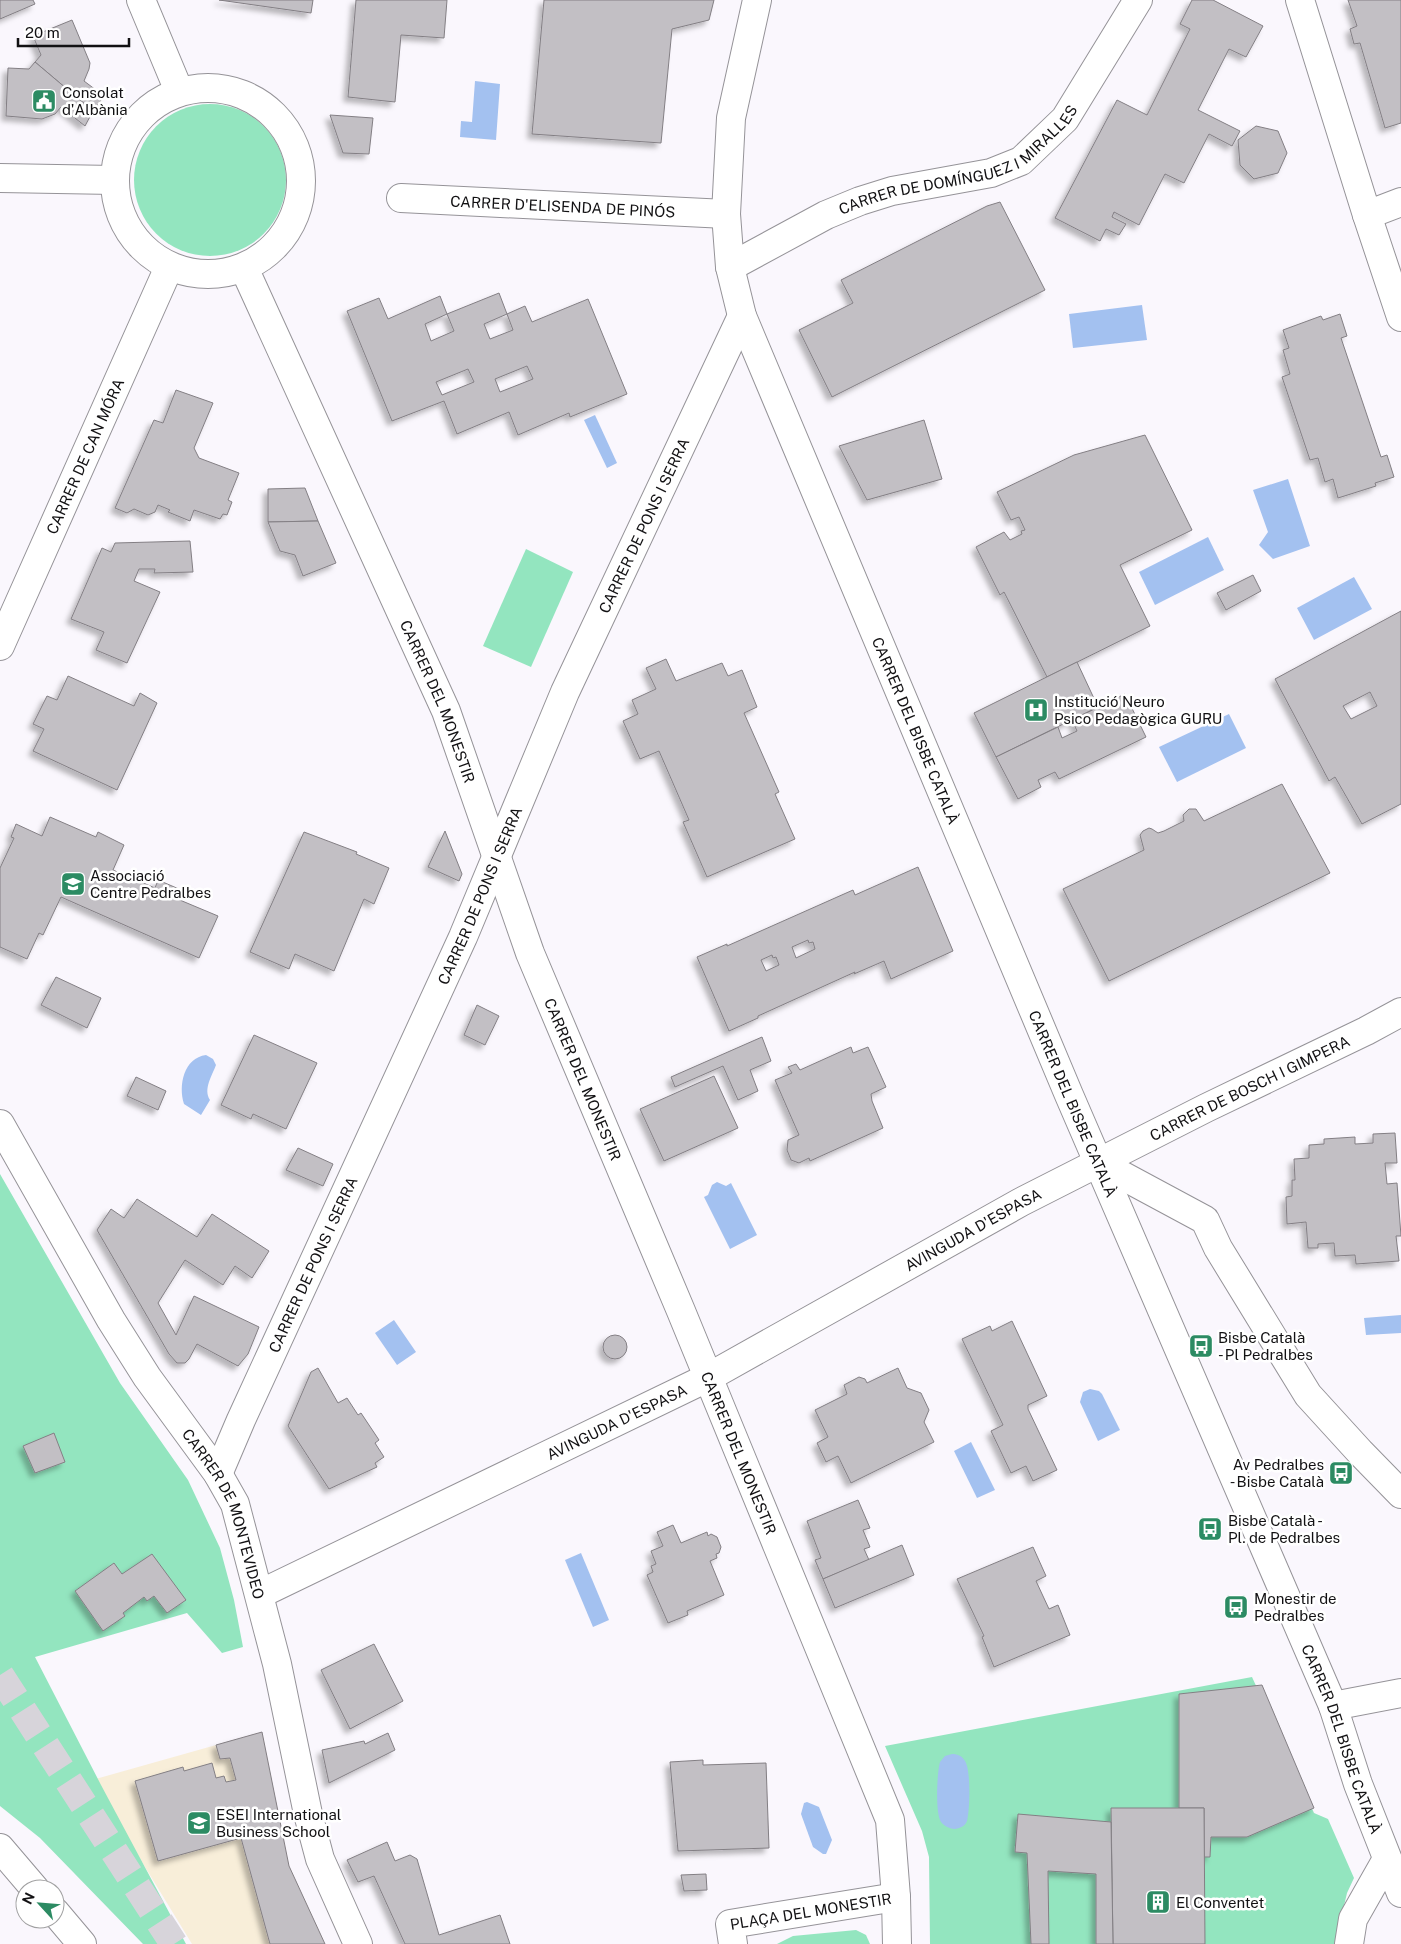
<svg xmlns="http://www.w3.org/2000/svg" width="1401" height="1944" font-family="'Public Sans',sans-serif">
<style>
.education{fill:#f8eed9}
.green{fill:#93e5bf}
.water{fill:#a3c1f0}
.building{fill:#c2bfc4;stroke:#837f84;fill-rule:evenodd;filter:url(#shadow)}
.lines{fill:none;stroke-linecap:round;stroke-linejoin:round}
.highway-tunnel{stroke:#d7d4da;stroke-width:28;stroke-dasharray:28 14;stroke-linecap:butt}
.street-casing{stroke:#959398;stroke-width:30}
.secondary-casing{stroke:#959398;stroke-width:30}
.street{stroke:#fff;stroke-width:28}
.secondary{stroke:#fff;stroke-width:28}
.labels{text-anchor:middle;dominant-baseline:central;stroke-width:5;stroke-linejoin:round;paint-order:stroke}
.poi-label{font-size:15px;fill:#121113;stroke:#fff;text-anchor:start}
.street-label{font-size:15px;fill:#121113;stroke:#fff}
</style>
<defs>
<filter id="shadow"><feDropShadow dx="-4.5" dy="4.5" stdDeviation="2.5" flood-color="#0004"/></filter>
</defs>
<rect width="100%" height="100%" fill="#faf7fd"/>
<polygon class="education" points="262,1732 289,1866 325,1944 192,1944 92,1780"/>
<g class="green">
<circle cx="210" cy="180" r="76"/>
<polygon points="526,549 573,572 531,667 483,646"/>
<polygon points="0,1174 120,1383 188,1480 220,1548 234,1600 243,1647 222,1653 187,1613 35,1657 101,1785 186,1944 143,1944 40,1838 0,1806"/>
<polygon points="1252,1677 1314,1813 1328,1819 1354,1878 1347,1893 1335,1944 930,1944 929,1857 922,1831 885,1746"/>
<polygon points="856,1930 866,1935 870,1944 777,1944 793,1936"/>
</g>
<g class="water">
<polygon points="475,81 500,84 496,140 460,137 461,121 472,122"/>
<polygon points="1142,305 1147,340 1073,348 1069,314"/>
<polygon points="595,415 617,463 607,468 584,420"/>
<polygon points="1288,479 1310,546 1273,559 1259,545 1268,532 1253,490"/>
<polygon points="1208,537 1224,570 1155,605 1139,572"/>
<polygon points="1354,577 1372,609 1314,640 1297,608"/>
<polygon points="1229,714 1246,748 1177,782 1159,747"/>
<path d="M 206,1055 L 213,1059 L 216,1065 C 212,1076 203,1089 210,1100 L 201,1115 L 184,1104 C 178,1085 184,1058 206,1055 Z"/>
<polygon points="717,1182 726,1186 731,1183 757,1235 730,1249 704,1197 708,1195 712,1185"/>
<polygon points="1401,1315 1401,1333 1366,1335 1364,1318"/>
<polygon points="394,1320 416,1352 397,1365 375,1333"/>
<polygon points="1090,1389 1099,1391 1102,1394 1120,1430 1098,1441 1080,1402 1083,1392"/>
<polygon points="971,1442 995,1490 977,1498 954,1451"/>
<polygon points="581,1553 609,1620 593,1627 565,1560"/>
<path d="M 952,1754 C 958,1754 962,1756 965,1761 C 971,1770 970,1809 967,1821 C 965,1826 961,1828 955,1829 C 950,1829 944,1826 941,1822 C 935,1813 937,1773 940,1762 L 945,1756 Z"/>
<polygon points="807,1802 819,1807 832,1840 826,1854 823,1854 813,1847 801,1814 804,1803"/>
</g>
<g class="building">
<polygon points="0,0 33,0 35,4 0,19"/>
<polygon points="219,0 313,0 311,13"/>
<polygon points="356,0 447,0 444,38 401,35 395,102 348,97"/>
<polygon points="544,0 714,0 709,20 672,29 661,143 532,134"/>
<polygon points="1192,0 1213,0 1263,26 1246,57 1229,49 1198,110 1240,131 1232,146 1209,134 1184,183 1165,174 1139,225 1114,212 1112,217 1126,224 1119,235 1106,229 1100,241 1055,218 1117,100 1147,115 1190,29 1180,24"/>
<polygon points="1348,0 1401,0 1401,123 1385,128 1360,43 1354,44 1350,29 1357,26"/>
<polygon points="72,20 90,63 89,69 84,81 104,96 93,111 35,62 41,55 33,36"/>
<polygon points="35,62 93,111 85,126 61,107 55,114 42,119 6,116 8,68 29,69"/>
<polygon points="330,115 373,118 369,154 343,153"/>
<polygon points="1256,126 1278,131 1287,153 1278,173 1254,179 1240,165 1238,140"/>
<polygon points="1000,202 1045,290 832,397 799,330 853,303 841,280 987,206"/>
<path d="M 499,293 L 507,314 L 525,306 L 532,322 L 588,299 L 627,394 L 570,417 L 569,413 L 518,435 L 509,412 L 457,434 L 444,401 L 392,421 L 347,311 L 379,298 L 388,319 L 440,296 L 447,314 ZM 447,314 L 454,331 L 431,341 L 425,324 ZM 507,314 L 513,330 L 490,339 L 484,324 ZM 527,366 L 533,379 L 500,392 L 495,379 ZM 468,369 L 474,382 L 442,395 L 436,382 Z"/>
<polygon points="1340,314 1347,336 1341,338 1381,457 1387,455 1394,477 1375,483 1376,486 1338,498 1333,479 1325,482 1318,458 1310,460 1282,377 1290,374 1283,350 1289,348 1283,330 1321,316 1323,320"/>
<polygon points="176,390 213,403 194,448 199,458 239,473 228,500 232,502 227,515 223,514 220,519 194,510 190,521 168,512 170,510 158,505 155,512 148,515 134,509 127,513 115,508 154,420 163,423"/>
<polygon points="924,420 942,479 867,500 839,446"/>
<polygon points="1145,435 1192,530 1120,565 1150,626 1047,677 1004,592 1000,595 976,547 1004,532 1010,540 1022,534 1021,531 1025,530 1019,517 1011,520 997,492 1074,455"/>
<polygon points="305,488 318,521 268,522 268,489"/>
<polygon points="318,521 336,563 303,576 295,555 280,551 268,522"/>
<polygon points="190,541 193,572 154,573 155,569 139,569 134,581 160,592 127,663 96,650 104,632 71,619 102,548 111,552 115,543"/>
<polygon points="1253,575 1261,591 1226,610 1217,593"/>
<path d="M 1401,611 L 1401,804 L 1362,824 L 1335,777 L 1329,781 L 1275,679 ZM 1370,692 L 1377,706 L 1351,719 L 1343,706 Z"/>
<polygon points="666,659 676,681 722,663 728,676 742,670 757,707 744,713 779,792 775,794 795,839 707,877 683,822 689,820 659,751 640,759 623,721 638,714 632,700 656,689 646,668"/>
<polygon points="1077,662 1098,707 996,757 974,713"/>
<polygon points="68,676 134,706 140,693 157,703 117,790 33,751 44,729 33,724 47,696 57,700"/>
<polygon points="1125,694 1146,737 1059,779 1055,772 1038,780 1041,787 1018,799 996,757 1058,727 1062,738 1077,731 1072,720"/>
<polygon points="1282,784 1330,873 1109,981 1063,889 1144,850 1140,835 1143,831 1149,828 1152,829 1158,833 1164,831 1184,821 1183,815 1189,809 1196,809 1204,821"/>
<polygon points="50,817 96,837 98,832 124,845 113,870 155,888 158,880 179,889 175,898 218,916 199,958 61,897 43,935 39,933 27,959 0,947 0,868 14,838 11,837 16,824 42,836"/>
<polygon points="445,831 462,874 459,881 428,867"/>
<polygon points="304,832 357,852 356,854 389,868 374,904 364,899 334,971 295,954 289,969 250,952"/>
<path d="M 918,867 L 953,951 L 891,979 L 884,961 L 854,974 L 855,972 L 758,1016 L 758,1018 L 729,1031 L 697,957 L 727,944 L 727,946 L 853,890 L 855,895 ZM 808,940 L 809,943 L 813,942 L 815,949 L 796,958 L 792,947 ZM 772,955 L 773,958 L 776,957 L 779,965 L 766,971 L 761,960 Z"/>
<polygon points="56,977 101,998 87,1028 41,1005"/>
<polygon points="477,1005 499,1016 485,1045 464,1035"/>
<polygon points="254,1035 317,1063 286,1129 253,1114 251,1119 221,1105"/>
<polygon points="762,1037 771,1061 750,1070 758,1091 738,1100 723,1066 675,1087 671,1077"/>
<polygon points="851,1047 853,1053 868,1047 886,1087 871,1094 872,1101 883,1128 810,1161 809,1158 799,1163 791,1160 787,1150 788,1140 799,1135 775,1080 792,1073 788,1067 796,1064 800,1070"/>
<polygon points="714,1076 738,1128 664,1161 640,1109"/>
<polygon points="136,1077 166,1091 158,1110 127,1096"/>
<polygon points="1395,1133 1397,1163 1385,1163 1387,1184 1397,1183 1401,1236 1396,1236 1399,1261 1356,1264 1355,1255 1335,1256 1334,1243 1318,1244 1318,1248 1308,1248 1306,1222 1287,1224 1286,1197 1292,1196 1292,1180 1295,1180 1294,1159 1309,1158 1309,1145 1324,1144 1324,1139 1355,1137 1355,1144 1373,1143 1373,1134"/>
<polygon points="298,1148 333,1164 323,1186 286,1170"/>
<polygon points="137,1199 197,1237 212,1214 269,1251 252,1278 235,1266 223,1285 185,1260 158,1303 176,1335 194,1296 259,1327 248,1354 238,1366 197,1344 189,1359 185,1363 177,1363 169,1354 97,1230 111,1209 124,1218"/>
<polygon points="1012,1321 1047,1396 1028,1405 1028,1409 1057,1470 1033,1481 1026,1466 1011,1473 991,1431 1003,1425 962,1339 990,1326 992,1331"/>
<circle cx="615" cy="1347" r="12"/>
<polygon points="318,1368 338,1403 347,1398 358,1415 361,1413 379,1440 375,1443 384,1457 375,1463 377,1467 329,1489 288,1426 311,1372"/>
<polygon points="898,1368 907,1388 921,1393 929,1410 924,1422 934,1442 851,1483 838,1456 826,1462 817,1443 828,1437 815,1410 847,1394 844,1385 859,1377 865,1379 867,1383"/>
<polygon points="54,1433 65,1462 35,1473 23,1446"/>
<polygon points="858,1500 870,1528 863,1530 870,1547 864,1549 869,1560 823,1579 815,1560 821,1558 807,1521"/>
<polygon points="673,1525 681,1543 707,1532 708,1536 711,1534 717,1537 721,1547 719,1553 716,1554 717,1558 710,1561 724,1595 687,1611 688,1615 668,1623 647,1575 653,1572 651,1566 656,1564 651,1551 663,1546 657,1532"/>
<polygon points="902,1545 914,1575 835,1608 823,1579"/>
<polygon points="1033,1547 1046,1576 1036,1581 1049,1609 1058,1605 1070,1635 994,1667 982,1637 984,1636 957,1579"/>
<polygon points="152,1554 186,1600 167,1613 154,1596 147,1601 144,1597 123,1613 125,1616 103,1631 75,1591 114,1563 122,1574"/>
<polygon points="374,1644 403,1701 350,1729 321,1670"/>
<polygon points="1262,1685 1314,1808 1247,1837 1211,1837 1210,1857 1204,1857 1204,1808 1179,1808 1179,1694"/>
<polygon points="262,1732 289,1866 325,1944 270,1944 241,1838 158,1861 135,1781 183,1767 184,1771 212,1763 216,1778 224,1776 226,1782 236,1780 230,1758 220,1759 216,1745"/>
<polygon points="388,1733 395,1750 329,1783 322,1750 364,1741 365,1744"/>
<polygon points="703,1760 703,1765 766,1763 769,1848 678,1851 670,1762"/>
<polygon points="1111,1808 1204,1808 1205,1944 1113,1944"/>
<polygon points="1018,1814 1111,1822 1113,1944 1096,1944 1096,1874 1048,1871 1049,1944 1031,1944 1027,1853 1015,1852"/>
<polygon points="387,1842 395,1861 410,1855 417,1859 439,1935 500,1915 510,1944 405,1944 374,1876 358,1882 347,1860"/>
<polygon points="706,1874 707,1890 684,1891 681,1875"/>
</g>
<g class="lines">
<polyline class="highway-tunnel" points="0,1675 174,1944"/>
<defs>
<g id="street">
<polyline points="141,0 179,91"/>
<polyline points="1300,0 1367,215 1401,317"/>
<circle cx="208" cy="181" r="93"/>
<polyline points="0,178 114,180"/>
<path id="s1" d="M 401,198 L 726,214"/>
<polyline points="1367,215 1401,202"/>
<path id="s2" d="M 730,267 L 826,215 L 860,201 L 892,191 L 991,173 L 1021,161 L 1065,119 L 1138,0"/>
<path id="s3" d="M 244,268 L 446,711 L 530,953 L 681,1311 L 890,1820 L 896,1897 L 897,1944"/>
<path id="s4" d="M 0,646 L 169,267"/>
<polyline points="1099,1163 1205,1220 1218,1248 1308,1395 1360,1452 1401,1494"/>
<path id="s5" d="M 218,1474 L 241,1420 L 463,937 L 565,692 L 742,316"/>
<path id="s6" d="M 260,1594 L 707,1378 L 1021,1202 L 1206,1108 L 1366,1031 L 1401,1012"/>
<polyline points="1333,1706 1401,1693"/>
<polyline points="0,1848 35,1889"/>
<polyline points="55,1912 82,1944"/>
<path id="s7" d="M 733,1944 L 730,1924 L 896,1897"/>
<polyline points="1349,1944 1353,1919 1387,1859"/>
</g>
<g id="secondary">
<path id="s8" d="M 757,0 L 731,118 L 726,214 L 730,267 L 742,316 L 1069,1095 L 1333,1706 L 1358,1784 L 1401,1893"/>
<path id="s9" d="M 0,1124 L 111,1320 L 147,1377 L 218,1474 L 235,1504 L 277,1664 L 308,1814 L 320,1859 L 358,1944"/>
</g>
</defs>
<use href="#street" class="street-casing"/>
<use href="#secondary" class="secondary-casing"/>
<use href="#street" class="street"/>
<use href="#secondary" class="secondary"/>
</g>
<defs>
<symbol id="civic-square" viewBox="-11 -11 22 22"><rect x="-9" y="-9" width="18" height="18" rx="4" fill="#2c8b63" stroke="#fff"/><path d="M-.6-6.5H3V-4.5H.6V-3L4-1V1h2V6H-6V1h2V-1L-.6-3ZM-1.2 2.5V6h2.4V2.5Z" fill="#fff"/></symbol>
<symbol id="hospital-square" viewBox="-11 -11 22 22"><rect x="-9" y="-9" width="18" height="18" rx="4" fill="#2c8b63" stroke="#fff"/><path d="M-5-5h3v3.5h4V-5h3V5h-3V1.5h-4V5h-3Z" fill="#fff"/></symbol>
<symbol id="school-square" viewBox="-11 -11 22 22"><rect x="-9" y="-9" width="18" height="18" rx="4" fill="#2c8b63" stroke="#fff"/><path d="M0-5L7-2L0 1L-7-2ZM-4 1L0 2.5L4 1V4Q0 6-4 4Z" fill="#fff"/></symbol>
<symbol id="bus-square" viewBox="-11 -11 22 22"><rect x="-9" y="-9" width="18" height="18" rx="4" fill="#2c8b63" stroke="#fff"/><path d="M-5-6H5V4H4V6H2V4H-2V6H-4V4H-5ZM-3.5-4V0h7V-4ZM-3.5 1.2v1.5H-2V1.2ZM2 1.2v1.5H3.5V1.2Z" fill="#fff"/></symbol>
<symbol id="university-square" viewBox="-11 -11 22 22"><rect x="-9" y="-9" width="18" height="18" rx="4" fill="#2c8b63" stroke="#fff"/><path d="M0-5L7-2L0 1L-7-2ZM-4 1L0 2.5L4 1V4Q0 6-4 4Z" fill="#fff"/></symbol>
<symbol id="building-square" viewBox="-11 -11 22 22"><rect x="-9" y="-9" width="18" height="18" rx="4" fill="#2c8b63" stroke="#fff"/><path d="M-4-6H4V6H1V3H-1V6H-4ZM-2.5-4.3h1.7v1.8h-1.7ZM.8-4.3h1.7v1.8H.8ZM-2.5-1h1.7V.8h-1.7ZM.8-1h1.7V.8H.8Z" fill="#fff"/></symbol>
</defs>
<g fill-rule="evenodd">
<use href="#civic-square" x="30" y="87" width="28" height="28"/>
<use href="#hospital-square" x="1022" y="696" width="28" height="28"/>
<use href="#school-square" x="59" y="870" width="28" height="28"/>
<use href="#bus-square" x="1187" y="1332" width="28" height="28"/>
<use href="#bus-square" x="1327" y="1459" width="28" height="28"/>
<use href="#bus-square" x="1196" y="1515" width="28" height="28"/>
<use href="#bus-square" x="1222" y="1593" width="28" height="28"/>
<use href="#university-square" x="185" y="1809" width="28" height="28"/>
<use href="#building-square" x="1144" y="1888" width="28" height="28"/>
</g>
<g class="labels">
<g class="poi-label">
<text x="62" y="92">Consolat<tspan x="62" dy="17">d'Albània</tspan></text>
<text x="1054" y="701">Institució Neuro<tspan x="1054" dy="17">Psico Pedagògica GURU</tspan></text>
<text x="90" y="875">Associació<tspan x="90" dy="17">Centre Pedralbes</tspan></text>
<text x="1218" y="1337">Bisbe Català<tspan x="1218" dy="17">- Pl Pedralbes</tspan></text>
<text x="1324" y="1464" text-anchor="end">Av Pedralbes<tspan x="1324" dy="17">- Bisbe Català</tspan></text>
<text x="1228" y="1520">Bisbe Català -<tspan x="1228" dy="17">Pl. de Pedralbes</tspan></text>
<text x="1254" y="1598">Monestir de<tspan x="1254" dy="17">Pedralbes</tspan></text>
<text x="216" y="1814">ESEI International<tspan x="216" dy="17">Business School</tspan></text>
<text x="1176" y="1902">El Conventet</text>
</g>
<g class="street-label">
<text stroke="none"><textPath href="#s2" startOffset="256">CARRER DE DOMÍNGUEZ I MIRALLES</textPath></text>
<text stroke="none"><textPath href="#s1" startOffset="162">CARRER D'ELISENDA DE PINÓS</textPath></text>
<text stroke="none"><textPath href="#s4" startOffset="208">CARRER DE CAN MÓRA</textPath></text>
<text stroke="none"><textPath href="#s5" startOffset="1040">CARRER DE PONS I SERRA</textPath></text>
<text stroke="none"><textPath href="#s3" startOffset="475">CARRER DEL MONESTIR</textPath></text>
<text stroke="none"><textPath href="#s8" startOffset="770">CARRER DEL BISBE CATALÀ</textPath></text>
<text stroke="none"><textPath href="#s5" startOffset="635">CARRER DE PONS I SERRA</textPath></text>
<text stroke="none"><textPath href="#s3" startOffset="880">CARRER DEL MONESTIR</textPath></text>
<text stroke="none"><textPath href="#s6" startOffset="1112">CARRER DE BOSCH I GIMPERA</textPath></text>
<text stroke="none"><textPath href="#s8" startOffset="1175">CARRER DEL BISBE CATALÀ</textPath></text>
<text stroke="none"><textPath href="#s6" startOffset="801">AVINGUDA D'ESPASA</textPath></text>
<text stroke="none"><textPath href="#s5" startOffset="230">CARRER DE PONS I SERRA</textPath></text>
<text stroke="none"><textPath href="#s6" startOffset="396">AVINGUDA D'ESPASA</textPath></text>
<text stroke="none"><textPath href="#s3" startOffset="1285">CARRER DEL MONESTIR</textPath></text>
<text stroke="none"><textPath href="#s9" startOffset="452">CARRER DE MONTEVIDEO</textPath></text>
<text stroke="none"><textPath href="#s8" startOffset="1865">CARRER DEL BISBE CATALÀ</textPath></text>
<text stroke="none"><textPath href="#s7" startOffset="102">PLAÇA DEL MONESTIR</textPath></text>
</g>
</g>
<g transform="translate(40 1904) rotate(296)"><circle r="24" fill="#ffffff" stroke="#a0a0a1"/>
<path d="M0-4L9 19L0 12L-9 19Z" fill="#2c8b63"/>
<text y="-8" font-size="14" font-weight="bold" text-anchor="middle" fill="#121113">N</text>
</g>
<path d="M18 38v8h111v-8" fill="none" stroke="#121113" stroke-width="2.5"/>
<text x="25" y="38" font-size="15" fill="#121113" stroke="#ffffff" stroke-width="4" paint-order="stroke">20 m</text>
</svg>
